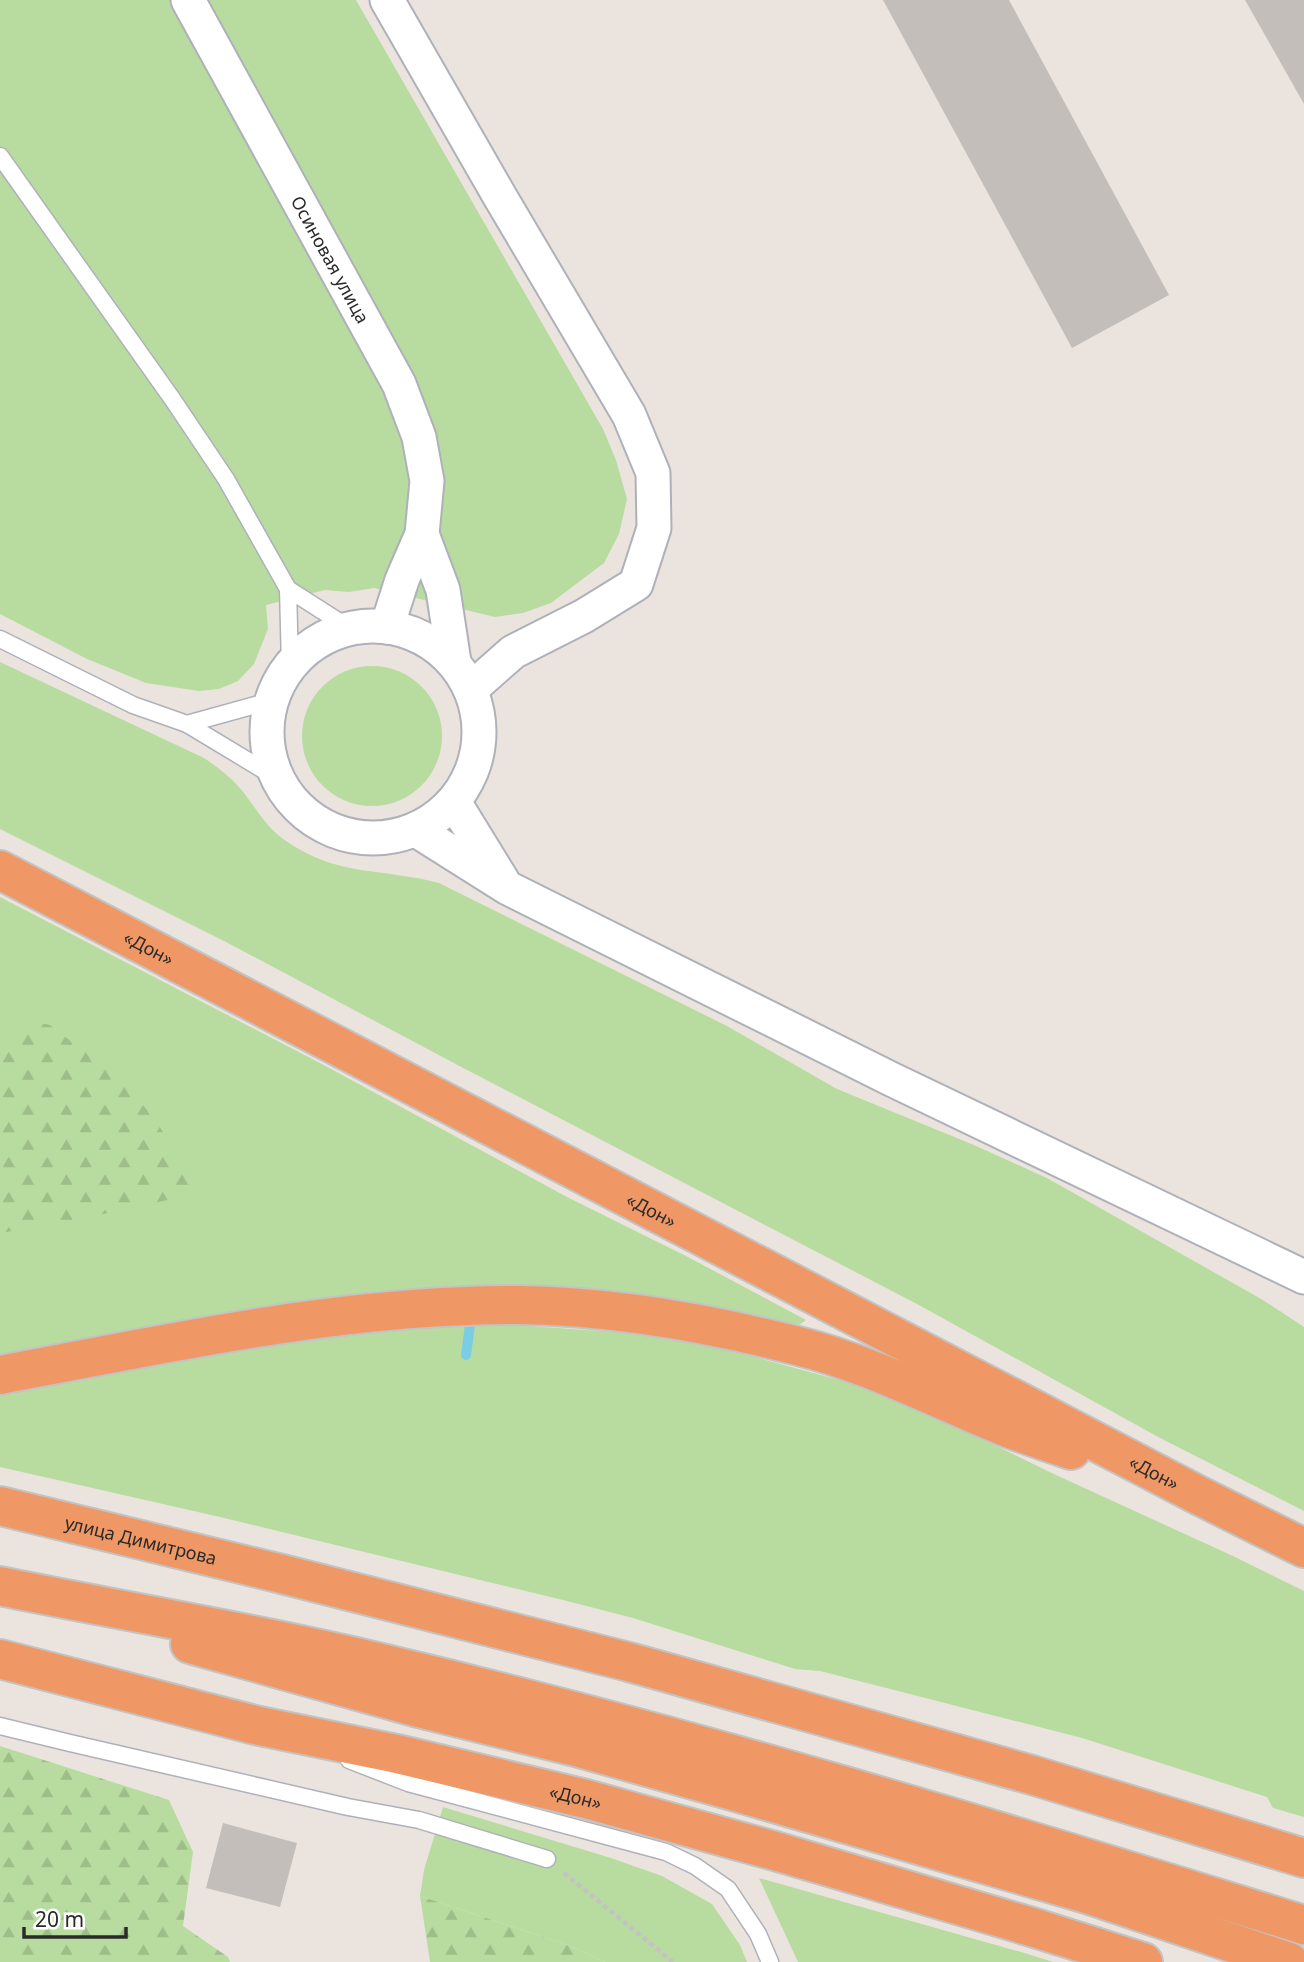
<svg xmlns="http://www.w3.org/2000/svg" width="1304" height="1962" font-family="'Noto Sans',sans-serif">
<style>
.green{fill:#b8dc9f}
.forest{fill:url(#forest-firs)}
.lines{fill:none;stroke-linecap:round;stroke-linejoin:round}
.stream{stroke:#7bcde3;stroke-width:10}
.building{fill:#c3beba}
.lane-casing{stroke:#aeb1b9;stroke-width:19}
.street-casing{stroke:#aeb1b9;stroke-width:37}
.highway-casing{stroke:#c3c3c3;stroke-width:42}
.path{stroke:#c3c3c3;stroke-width:4.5;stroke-dasharray:5 3.5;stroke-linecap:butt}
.lane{stroke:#fff;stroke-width:16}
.street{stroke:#fff;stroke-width:33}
.highway{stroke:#ef9865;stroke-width:38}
.labels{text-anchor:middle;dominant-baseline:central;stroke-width:7;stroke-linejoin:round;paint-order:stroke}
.street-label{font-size:18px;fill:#2a2a2a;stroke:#fff}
</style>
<defs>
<pattern id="forest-firs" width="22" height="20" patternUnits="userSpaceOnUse" patternTransform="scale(1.75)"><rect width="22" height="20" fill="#b8dc9f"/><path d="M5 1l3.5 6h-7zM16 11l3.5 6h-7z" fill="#9ebd89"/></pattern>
</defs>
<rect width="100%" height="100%" fill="#ebe4de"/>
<g class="green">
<polygon points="0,0 356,0 603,429 616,460 627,499 619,534 604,563 551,603 523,613 495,617 374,588 349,592 325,590 266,605 268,629 254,664 238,681 219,689 199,691 146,683 87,659 0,614"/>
<path d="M 0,662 L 204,758 C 219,768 232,778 244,793 C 257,810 268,829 286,841 C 338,877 383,868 439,883 L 727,1026 L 837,1089 L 974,1145 L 1047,1178 L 1263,1300 L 1304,1327 L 1304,1511 L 1160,1438 L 917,1304 L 467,1070 L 226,942 L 0,829 Z"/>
<circle cx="372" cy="736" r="70"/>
<polygon points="0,897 320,1063 567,1197 686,1256 806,1320 799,1325 744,1316 691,1305 0,1356"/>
<polygon points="513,1325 617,1332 695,1343 755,1357 843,1381 903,1404 964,1430 1056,1475 1233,1556 1304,1591 1304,1817 1273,1808 1267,1797 1082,1738 820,1671 795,1669 633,1618 563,1600 220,1517 0,1467 0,1393 110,1375 139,1368 247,1348 331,1337 436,1327"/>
<polygon points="443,1807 611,1858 662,1876 712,1904 740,1945 747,1962 605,1962 568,1945 420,1896 424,1870"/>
<polygon points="759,1878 1028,1954 1053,1962 798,1962"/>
</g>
<g class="forest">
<polygon points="35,1022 50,1025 113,1074 154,1117 199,1193 67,1222 0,1233 0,1037"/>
<polygon points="0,1746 169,1800 193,1852 183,1926 228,1957 230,1962 0,1962"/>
<polygon points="420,1896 568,1945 605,1962 430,1962"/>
</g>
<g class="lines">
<polyline class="stream" points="466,1355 470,1325"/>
</g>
<g class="building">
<polygon points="883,0 1009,0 1169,295 1072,348"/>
<polygon points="1245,0 1304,0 1304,104"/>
<polygon points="223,1823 297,1843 280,1907 206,1888"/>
</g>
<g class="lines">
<defs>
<g id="lane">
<polyline points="0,156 173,400 226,479 288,589"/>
<polyline points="0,639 133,705 187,724"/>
<polyline points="290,665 288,589 349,628"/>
<polyline points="270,701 187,724 275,777"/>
<polyline points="0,1726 70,1743 348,1807 419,1820 547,1859"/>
<polyline points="349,1760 408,1783 666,1852 695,1866 728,1889 758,1934 770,1962"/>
</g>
<g id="street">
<path id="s1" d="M 188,0 L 399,384 L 419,437 L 427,481 L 422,534 L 402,580 L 387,627"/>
<polyline points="387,0 499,195 629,415 653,473 654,528 636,584 584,616 513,652 471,689"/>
<polyline points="422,534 443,590 454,662"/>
<circle cx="373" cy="732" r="106"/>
<polyline points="454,802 502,880"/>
<polyline points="416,830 508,888 891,1079 1304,1277"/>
</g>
<g id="highway">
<path id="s2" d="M 0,870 L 1198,1495 L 1304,1548"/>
<path d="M 0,1375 C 171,1343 344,1304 519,1305 C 611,1306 708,1323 798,1346 C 871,1364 938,1400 1008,1428 C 1029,1436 1050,1443 1071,1450"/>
<path id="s3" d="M 0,1506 L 282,1574 L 629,1662 L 1032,1775 L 1304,1858"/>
<path d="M 0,1586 C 133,1613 267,1635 398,1667 C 704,1740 1005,1832 1304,1925"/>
<polyline points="190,1644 415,1707 576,1747 729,1790 1087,1894 1289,1962"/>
<path id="s4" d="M 0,1659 L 255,1725 L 397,1754 L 586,1799 L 775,1851 L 1035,1928 L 1143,1962"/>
</g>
</defs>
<use href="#lane" class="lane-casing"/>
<use href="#street" class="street-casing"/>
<use href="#highway" class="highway-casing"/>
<polyline class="path" points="564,1873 673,1962"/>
<use href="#lane" class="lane"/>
<use href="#street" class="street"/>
<use href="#highway" class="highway"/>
</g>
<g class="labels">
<g class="street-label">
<text stroke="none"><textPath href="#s1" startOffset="296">Осиновая улица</textPath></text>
<text stroke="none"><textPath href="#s2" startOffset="168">«Дон»</textPath></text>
<text stroke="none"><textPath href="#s2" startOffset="735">«Дон»</textPath></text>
<text stroke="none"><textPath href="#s2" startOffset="1302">«Дон»</textPath></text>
<text stroke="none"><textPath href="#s3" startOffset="145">улица Димитрова</textPath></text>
<text stroke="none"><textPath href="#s4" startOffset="592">«Дон»</textPath></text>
</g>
</g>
<path d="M24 1927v10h102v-10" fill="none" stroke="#2a2a2a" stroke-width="3.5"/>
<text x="35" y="1927" font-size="21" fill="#2a2a2a" stroke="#ffffff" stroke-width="5" paint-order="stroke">20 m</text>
</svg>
